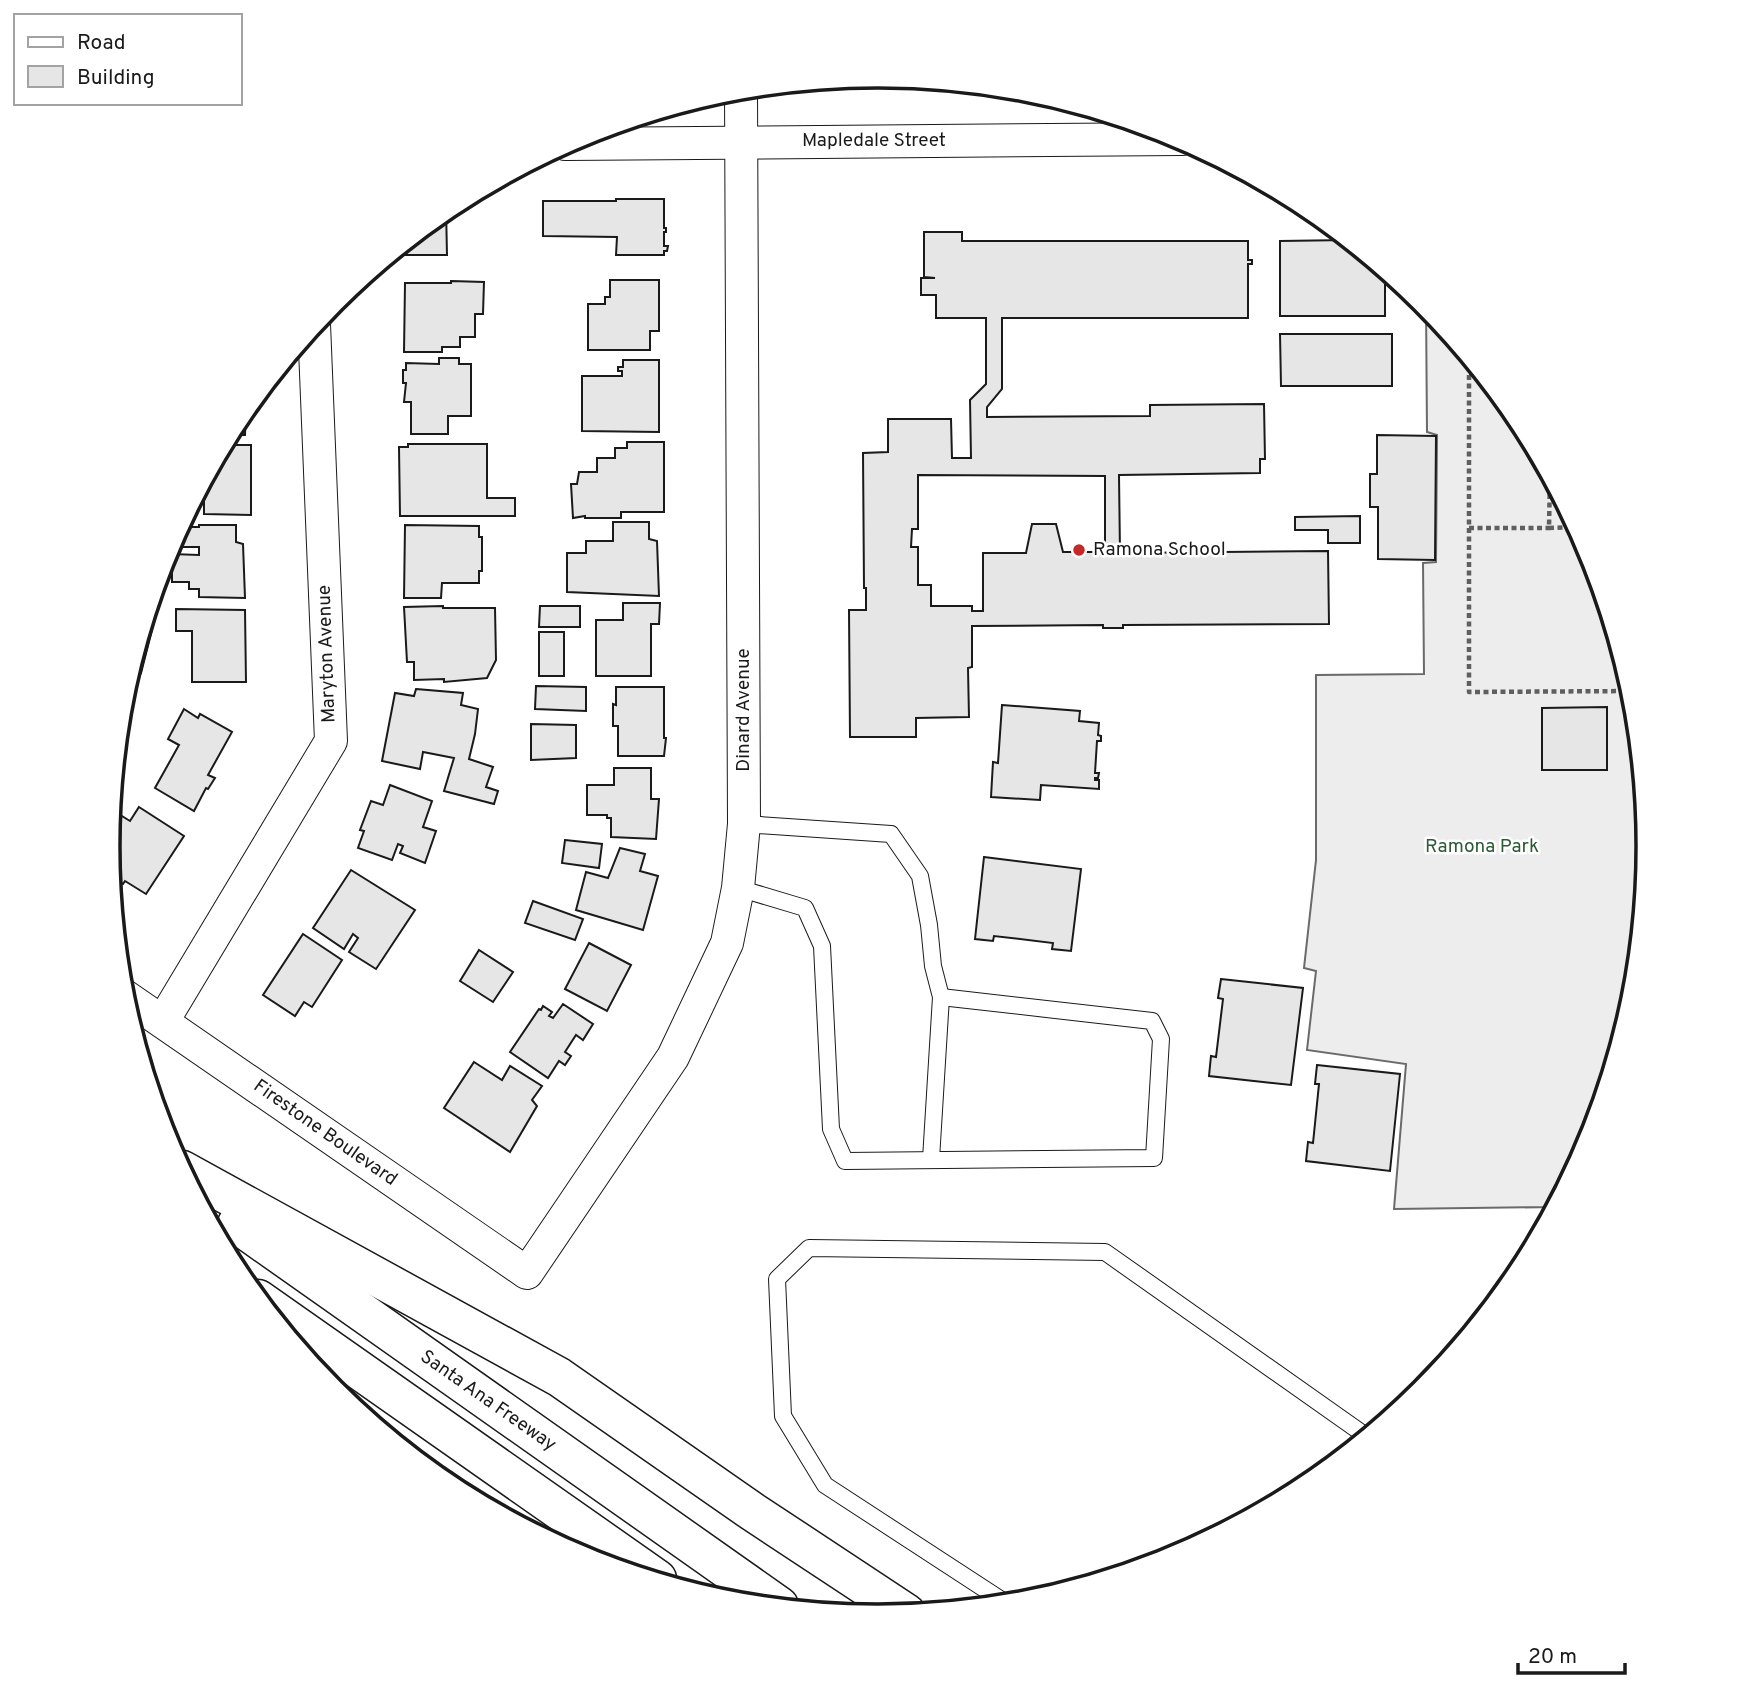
<svg xmlns="http://www.w3.org/2000/svg" width="1756" height="1691" font-family="Overpass,sans-serif">
<style>
.built{fill:#ededed;stroke:#6a6a6a;stroke-width:2}
.building{fill:#e6e6e6;stroke:#1a1a1a;stroke-width:2;fill-rule:evenodd}
.lines{fill:none;stroke-linecap:round;stroke-linejoin:round}
.lane-casing{stroke:#1a1a1a;stroke-width:18}
.street-casing{stroke:#1a1a1a;stroke-width:34}
.highway-casing{stroke:#1a1a1a;stroke-width:41}
.path{stroke:#5f5f5f;stroke-width:4.5;stroke-dasharray:5 3.5;stroke-linecap:butt}
.lane{stroke:#fff;stroke-width:16}
.street{stroke:#fff;stroke-width:32}
.highway{stroke:#fff;stroke-width:38}
.poi-dot{fill:#c62828;stroke:#fff;stroke-width:2.5}
.labels{text-anchor:middle;dominant-baseline:central;stroke-width:5;stroke-linejoin:round;paint-order:stroke}
.street-label{font-size:19px;fill:#1a1a1a;stroke:#fff}
.poi-label{font-size:19px;fill:#1a1a1a;stroke:#fff;text-anchor:start}
.park-label{font-size:19px;fill:#2b5a34;stroke:#fff}
.rim{fill:none;stroke:#1a1a1a;stroke-width:3.5}
</style>
<rect width="100%" height="100%" fill="#fff"/>
<polygon class="built" points="1426,305 1519,418 1590,551 1634,696 1648,846 1633,996 1589,1141 1554,1207 1394,1209 1406,1064 1307,1050 1316,971 1304,968 1316,860 1316,675 1424,674 1423,563 1436,562 1437,435 1427,432"/>
<g class="building">
<polygon points="878,75 947,82 827,83 827,80"/>
<polygon points="616,199 664,199 664,228 666,228 666,232 664,232 664,246 668,246 667,251 664,251 664,255 616,255 617,237 543,236 543,201 616,201"/>
<polygon points="446,208 447,255 400,255 400,246"/>
<path d="M 924,232 L 962,232 L 962,241 L 1248,241 L 1248,260 L 1252,260 L 1252,264 L 1248,264 L 1248,318 L 1002,318 L 1002,389 L 987,407 L 987,417 L 1150,416 L 1150,405 L 1264,404 L 1265,459 L 1260,459 L 1260,473 L 1119,475 L 1120,553 L 1328,551 L 1329,624 L 1123,625 L 1123,628 L 1103,628 L 1103,625 L 972,626 L 972,667 L 968,668 L 969,717 L 916,718 L 916,737 L 850,737 L 849,610 L 866,610 L 866,588 L 864,588 L 863,453 L 888,452 L 888,419 L 951,419 L 952,458 L 971,458 L 970,400 L 986,384 L 986,318 L 936,318 L 936,295 L 921,295 L 921,278 L 935,278 L 924,277 ZM 918,475 L 1105,476 L 1105,552 L 1063,552 L 1056,524 L 1032,524 L 1026,553 L 983,553 L 983,611 L 972,611 L 972,606 L 931,606 L 931,585 L 918,585 L 918,547 L 911,547 L 912,529 L 918,529 Z"/>
<polygon points="1349,240 1385,270 1385,316 1280,316 1280,241"/>
<polygon points="610,280 659,280 659,331 650,331 650,350 588,350 588,304 605,304 605,297 610,297"/>
<polygon points="451,281 484,282 483,314 475,314 475,337 460,337 460,347 442,347 442,352 404,352 405,283 451,283"/>
<polygon points="1280,334 1392,334 1392,386 1281,386"/>
<polygon points="439,358 459,358 459,364 471,364 471,416 448,416 448,434 411,434 411,402 404,402 406,383 403,383 403,370 406,370 406,363 439,364"/>
<polygon points="623,360 659,360 659,432 582,431 582,376 622,376 622,371 618,371 618,367 623,367"/>
<polygon points="246,408 245,435 228,435 238,417"/>
<polygon points="1377,435 1436,436 1435,560 1378,559 1378,507 1370,507 1370,474 1377,474"/>
<polygon points="627,442 664,442 664,512 621,512 621,518 585,518 585,516 573,518 571,484 577,484 579,472 597,472 597,458 615,458 615,448 627,448"/>
<polygon points="408,444 487,444 487,498 515,498 515,516 400,516 399,447 408,447"/>
<polygon points="223,445 251,445 251,515 204,514 204,483 202,483"/>
<polygon points="1360,516 1360,543 1328,543 1328,530 1295,530 1295,517"/>
<polygon points="613,522 649,522 649,539 657,541 659,596 567,592 567,553 586,553 586,541 613,541"/>
<polygon points="199,525 236,525 236,542 243,544 245,598 199,597 199,589 189,589 189,582 172,582 172,554 199,555 199,547 176,547 176,533 179,527 199,527"/>
<polygon points="405,525 479,526 479,537 482,537 482,571 479,571 479,583 442,583 441,598 404,598"/>
<polygon points="623,603 660,603 659,624 651,624 651,676 596,676 596,620 623,620"/>
<polygon points="149,606 158,606 141,673 130,671"/>
<polygon points="443,606 443,608 495,608 496,660 487,678 444,682 444,679 414,680 414,662 407,662 404,607"/>
<polygon points="540,606 580,606 580,627 539,627"/>
<polygon points="176,609 245,610 246,682 192,682 192,631 176,631"/>
<rect x="539" y="632" width="25" height="44"/>
<polygon points="536,686 586,687 586,711 535,709"/>
<polygon points="616,687 664,687 664,738 666,738 664,756 618,756 618,726 613,726 613,704 616,705"/>
<polygon points="416,689 463,693 461,705 478,709 475,734 469,759 493,767 486,787 498,791 494,804 444,791 454,758 423,752 420,769 382,761 395,693 414,696"/>
<polygon points="1002,705 1080,711 1079,721 1099,723 1098,735 1101,736 1101,741 1097,741 1095,773 1099,773 1098,778 1095,778 1095,780 1099,780 1099,789 1041,785 1040,800 991,797 993,762 998,763"/>
<polygon points="1607,707 1607,770 1542,770 1542,708"/>
<polygon points="184,709 198,718 200,714 232,732 208,775 215,778 208,789 206,788 194,811 155,788 179,745 168,739"/>
<polygon points="531,724 576,725 576,758 531,760"/>
<polygon points="614,768 651,768 651,799 659,799 656,839 611,837 611,818 607,818 607,815 587,815 587,785 614,785"/>
<polygon points="390,785 432,801 423,827 436,831 425,863 400,853 403,846 398,844 392,860 358,848 364,831 360,830 371,801 383,805"/>
<polygon points="139,807 184,836 146,894 125,881 123,884 118,881 120,877 110,870 108,845 112,810 130,821"/>
<polygon points="565,840 602,844 599,868 562,863"/>
<polygon points="620,848 645,854 640,871 658,876 643,930 576,910 586,872 608,878"/>
<polygon points="984,857 1081,869 1071,951 1052,949 1053,943 994,936 993,941 975,939"/>
<polygon points="351,870 415,910 376,969 349,952 358,938 353,934 344,949 313,928"/>
<polygon points="533,901 583,919 575,940 525,923"/>
<polygon points="303,934 342,960 312,1007 304,1002 295,1016 263,995"/>
<polygon points="589,943 631,965 607,1011 565,989"/>
<polygon points="479,950 513,972 493,1002 460,981"/>
<polygon points="1221,979 1303,988 1291,1085 1209,1076 1211,1056 1216,1057 1223,999 1218,998"/>
<polygon points="563,1004 593,1024 583,1040 576,1035 565,1052 571,1056 565,1065 559,1061 548,1078 510,1052 539,1009 541,1010 543,1006 552,1012 549,1016 553,1018"/>
<polygon points="474,1062 502,1080 510,1066 542,1086 532,1100 537,1106 510,1152 444,1108"/>
<polygon points="1317,1065 1400,1074 1390,1171 1306,1161 1308,1142 1313,1143 1319,1084 1315,1084"/>
</g>
<g class="lines">
<defs>
<g id="lane">
<polyline points="744,824 891,834 920,876 929,925 933,966 941,997 931,1159"/>
<polyline points="738,888 805,908 822,946 831,1129 845,1161 1154,1158 1161,1039 1152,1021 941,997"/>
<polyline points="1006,1603 825,1485 783,1416 777,1279 809,1248 1105,1252 1366,1436"/>
</g>
<g id="street">
<polyline points="565,144 1182,139"/>
<polyline points="122,994 527,1273 673,1057 727,943 738,888 744,824 741,89"/>
<polyline points="163,1021 331,741 314,324"/>
</g>
<g id="highway">
<polyline points="182,1170 559,1377 753,1512 906,1613"/>
<polyline points="237,1224 779,1606"/>
<polyline points="258,1299 657,1579"/>
</g>
</defs>
<use href="#lane" class="lane-casing"/>
<use href="#street" class="street-casing"/>
<use href="#highway" class="highway-casing"/>
<g class="path">
<polyline points="1469,358 1469,692 1632,691"/>
<polyline points="1469,373 1482,373"/>
<polyline points="1550,477 1549,528 1577,527"/>
<polyline points="1469,528 1549,528"/>
</g>
<use href="#lane" class="lane"/>
<use href="#street" class="street"/>
<use href="#highway" class="highway"/>
</g>
<circle class="poi-dot" cx="1079" cy="550" r="7"/>
<g class="labels">
<g class="street-label">
<text x="874" y="141">Mapledale Street</text>
<text transform="translate(327 654) rotate(-92)">Maryton Avenue</text>
<text transform="translate(744 710) rotate(-90)">Dinard Avenue</text>
<text transform="translate(325 1133) rotate(35)">Firestone Boulevard</text>
<text transform="translate(488 1401) rotate(35)">Santa Ana Freeway</text>
</g>
<g class="poi-label">
<text x="1093" y="550">Ramona School</text>
</g>
<g class="park-label">
<text x="1482" y="847">Ramona Park</text>
</g>
</g>
<path d="M0 0H1756V1691H0ZM120 846a758 758 0 1 1 1516 0a758 758 0 1 1-1516 0Z" fill="#fff" fill-rule="evenodd"/>
<path class="rim" d="M120 846a758 758 0 1 1 1516 0a758 758 0 1 1-1516 0Z"/>
<rect x="14" y="14" width="228" height="91" fill="#ffffff" stroke="#a3a3a3" stroke-width="2"/>
<rect x="28" y="37" width="35" height="10" fill="#ffffff" stroke="#a3a3a3" stroke-width="2"/>
<text x="77" y="49" font-size="21" fill="#1a1a1a">Road</text>
<rect x="28" y="66" width="35" height="21" fill="#e6e6e6" stroke="#a3a3a3" stroke-width="2"/>
<text x="77" y="84" font-size="21" fill="#1a1a1a">Building</text>
<path d="M1518 1663v10h107v-10" fill="none" stroke="#1a1a1a" stroke-width="3.5"/>
<text x="1528" y="1663" font-size="21" fill="#1a1a1a" stroke="#ffffff" stroke-width="5" paint-order="stroke">20 m</text>
</svg>
